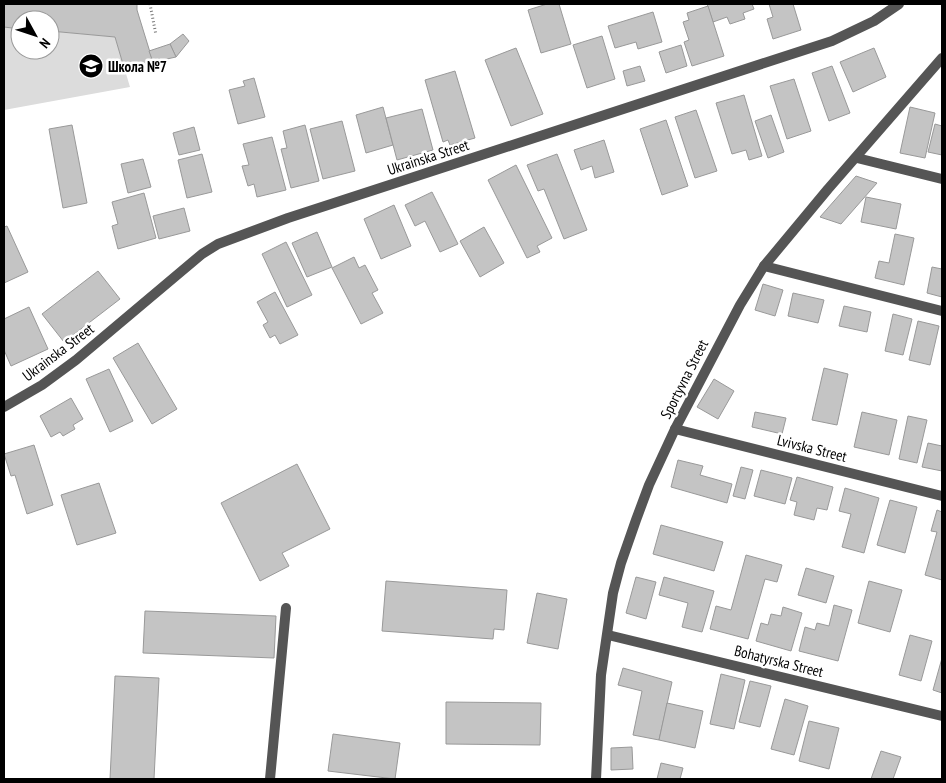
<svg xmlns="http://www.w3.org/2000/svg" width="946" height="783" font-family="'PT Sans Narrow',sans-serif">
<style>
.green{fill:#dcdcdc}
.building{fill:#c4c4c4;stroke:#999}
.lines{fill:none;stroke-linecap:round;stroke-linejoin:round}
.path{stroke:#777;stroke-width:3;stroke-dasharray:1 2.5;stroke-linecap:butt}
.service{stroke:#555;stroke-width:10}
.minor{stroke:#555;stroke-width:10}
.tertiary{stroke:#555;stroke-width:10}
.labels{text-anchor:middle;dominant-baseline:central;stroke-width:5;stroke-linejoin:round;paint-order:stroke}
.poi-label{font-size:15px;font-weight:bold;fill:#000;stroke:#fff;text-anchor:start}
.street-label{font-size:15px;fill:#000;stroke:#fff}
</style>
<rect width="100%" height="100%" fill="#fff"/>
<polygon class="green" points="4,27 20,29 20,50 50,50 50,31 115,37 130,87 4,110"/>
<g class="building">
<polygon points="4,4 137,4 137,10 153,62 125,71 115,37 50,31 50,20 20,20 20,29 4,27"/>
<polygon points="547,4 559,4 571,44 541,53 528,10"/>
<polygon points="707,4 752,4 754,9 743,13 745,19 730,24 727,17 713,22"/>
<polygon points="769,4 793,4 801,30 773,39 767,19 773,17"/>
<polygon points="708,6 724,56 692,66 684,42 689,40 683,22 689,20 687,13"/>
<polygon points="653,12 662,42 638,49 636,42 615,48 608,26"/>
<polygon points="183,34 189,41 176,57 170,44"/>
<polygon points="602,36 615,79 587,88 573,45"/>
<polygon points="170,44 176,57 153,62 149,51"/>
<polygon points="681,45 687,66 666,73 659,52"/>
<polygon points="516,48 543,114 511,126 485,60"/>
<polygon points="874,48 886,77 853,92 840,62"/>
<polygon points="640,66 645,81 627,86 623,71"/>
<polygon points="832,66 850,113 829,121 812,73"/>
<polygon points="455,71 475,138 450,145 448,140 443,142 425,80"/>
<polygon points="254,78 265,117 238,124 229,90 245,86 243,81"/>
<polygon points="794,79 811,131 787,139 770,86"/>
<polygon points="744,95 762,156 749,160 746,150 732,154 716,103"/>
<polygon points="383,107 393,145 366,153 356,115"/>
<polygon points="910,107 935,113 925,158 900,153"/>
<polygon points="422,109 433,150 397,160 386,118"/>
<polygon points="696,110 717,171 695,178 675,117"/>
<polygon points="771,115 784,152 768,158 755,121"/>
<polygon points="666,120 688,186 662,195 640,129"/>
<polygon points="342,121 355,171 323,179 310,129"/>
<polygon points="935,124 942,126 942,155 928,152"/>
<polygon points="72,125 87,203 63,208 49,129"/>
<polygon points="305,125 319,181 291,188 281,149 287,148 283,131"/>
<polygon points="194,127 200,150 179,155 173,133"/>
<polygon points="272,137 286,190 257,197 254,184 248,186 242,166 249,165 243,144"/>
<polygon points="604,140 614,172 595,178 592,166 581,170 574,150"/>
<polygon points="202,154 212,192 187,198 178,160"/>
<polygon points="557,154 587,230 564,239 544,189 538,191 527,165"/>
<polygon points="143,159 151,187 128,193 121,164"/>
<polygon points="516,165 552,238 537,246 540,252 527,258 488,180"/>
<polygon points="856,176 877,183 841,224 820,217"/>
<polygon points="432,192 458,244 440,252 425,221 415,226 405,205"/>
<polygon points="144,193 156,238 118,249 112,226 118,224 112,202"/>
<polygon points="866,197 901,204 896,229 861,222"/>
<polygon points="394,205 411,246 381,259 364,219"/>
<polygon points="184,208 190,231 159,239 153,216"/>
<polygon points="7,226 28,272 4,283 4,227"/>
<polygon points="484,227 504,263 480,277 460,241"/>
<polygon points="317,232 332,267 307,277 292,243"/>
<polygon points="895,234 914,238 904,285 875,278 879,261 889,263"/>
<polygon points="286,242 312,295 287,307 262,254"/>
<polygon points="354,257 359,268 365,265 378,290 372,293 383,313 361,324 332,268"/>
<polygon points="932,267 942,269 942,297 927,293"/>
<polygon points="98,271 120,299 64,342 42,314"/>
<polygon points="763,284 783,290 775,316 755,310"/>
<polygon points="275,292 298,335 280,344 275,335 270,338 263,325 268,322 257,302"/>
<polygon points="793,293 824,300 818,323 788,316"/>
<polygon points="844,306 871,312 867,332 839,326"/>
<polygon points="29,307 48,349 11,366 4,350 4,319"/>
<polygon points="893,314 912,319 903,355 885,351"/>
<polygon points="918,321 939,326 930,365 909,360"/>
<polygon points="138,343 177,409 152,424 113,358"/>
<polygon points="824,368 848,374 837,425 812,420"/>
<polygon points="109,369 133,421 110,432 86,379"/>
<polygon points="714,379 734,391 718,419 697,407"/>
<polygon points="71,398 83,419 73,425 75,429 63,436 60,432 51,437 40,416"/>
<polygon points="755,412 786,418 782,434 752,427"/>
<polygon points="862,412 897,420 889,455 854,447"/>
<polygon points="908,416 927,420 917,463 899,459"/>
<polygon points="928,443 942,446 942,471 922,467"/>
<polygon points="34,445 53,505 27,514 15,475 11,476 4,454"/>
<polygon points="678,460 703,466 700,475 732,484 727,503 671,487"/>
<polygon points="297,464 330,529 282,553 289,566 260,581 221,503"/>
<polygon points="741,467 753,470 745,499 733,496"/>
<polygon points="761,470 792,478 785,504 754,496"/>
<polygon points="797,477 833,487 827,510 817,508 814,520 794,515 797,502 790,500"/>
<polygon points="99,483 116,533 77,545 61,495"/>
<polygon points="845,488 879,498 864,553 842,547 851,514 839,511"/>
<polygon points="890,500 917,507 905,553 877,545"/>
<polygon points="937,510 942,512 942,580 925,575 937,532 931,531"/>
<polygon points="661,525 723,542 714,571 653,554"/>
<polygon points="746,555 782,565 777,582 765,579 748,639 710,629 716,606 731,610"/>
<polygon points="806,568 834,576 826,603 798,595"/>
<polygon points="636,577 656,582 646,619 626,613"/>
<polygon points="664,577 714,591 702,632 682,627 688,603 659,595"/>
<polygon points="386,581 507,590 504,630 494,629 493,639 382,631"/>
<polygon points="869,581 902,590 890,632 858,623"/>
<polygon points="537,593 567,599 558,649 527,643"/>
<polygon points="834,605 852,610 838,661 799,651 805,627 815,630 817,623 829,626"/>
<polygon points="783,607 802,613 791,651 756,641 761,623 768,625 771,614 781,616"/>
<polygon points="145,611 276,616 274,658 143,653"/>
<polygon points="910,635 932,641 921,681 899,675"/>
<polygon points="942,658 942,693 933,690"/>
<polygon points="623,668 672,682 659,740 633,735 642,691 618,685"/>
<polygon points="721,674 745,680 734,729 710,724"/>
<polygon points="115,676 159,678 154,779 110,779"/>
<polygon points="750,681 771,686 760,727 739,722"/>
<polygon points="785,699 808,706 794,755 771,749"/>
<polygon points="446,702 541,703 540,745 446,744"/>
<polygon points="667,703 703,711 695,748 659,740"/>
<polygon points="809,721 839,728 829,769 799,761"/>
<polygon points="333,734 400,743 395,779 328,771"/>
<polygon points="632,747 633,769 611,770 611,748"/>
<polygon points="881,751 901,757 893,779 871,779"/>
<polygon points="661,763 683,768 680,779 657,779"/>
</g>
<g class="lines">
<polyline class="path" points="150,4 156,35"/>
<polyline class="service" points="270,779 286,608"/>
<g class="minor">
<polyline points="857,158 942,179"/>
<polyline points="764,266 942,311"/>
<polyline points="675,429 942,496"/>
<polyline points="608,635 942,716"/>
<polyline points="596,779 601,675 613,593 621,563 636,520 649,485 675,429 740,305 764,266 828,189 942,58"/>
</g>
<polyline class="tertiary" points="4,407 42,385 76,360 202,254 218,244 288,218 832,41 874,21 899,4"/>
</g>
<defs>
<symbol id="school-disc" viewBox="-11 -11 22 22"><circle r="9.5" fill="#000" stroke="#fff"/><path d="M0-5L7-2L0 1L-7-2ZM-4 1L0 2.5L4 1V4Q0 6-4 4Z" fill="#fff"/></symbol>
</defs>
<g fill-rule="evenodd">
<use href="#school-disc" x="77" y="52" width="28" height="28"/>
</g>
<g class="labels">
<g class="poi-label">
<text x="108" y="66">Школа №7</text>
</g>
<g class="street-label">
<text transform="translate(428 157) rotate(-18)">Ukrainska Street</text>
<text transform="translate(58 352) rotate(-37)">Ukrainska Street</text>
<text transform="translate(684 379) rotate(-63)">Sportyvna Street</text>
<text transform="translate(812 448) rotate(14)">Lvivska Street</text>
<text transform="translate(779 661) rotate(14)">Bohatyrska Street</text>
</g>
</g>
<rect width="946" height="783" fill="none" stroke="#000000" stroke-width="10"/>
<g transform="translate(35 35) rotate(130)"><circle r="24" fill="#ffffff" stroke="#999999"/>
<path d="M0-4L9 19L0 12L-9 19Z" fill="#000000"/>
<text y="-8" font-size="14" font-weight="bold" text-anchor="middle" fill="#000000">N</text>
</g>
</svg>
